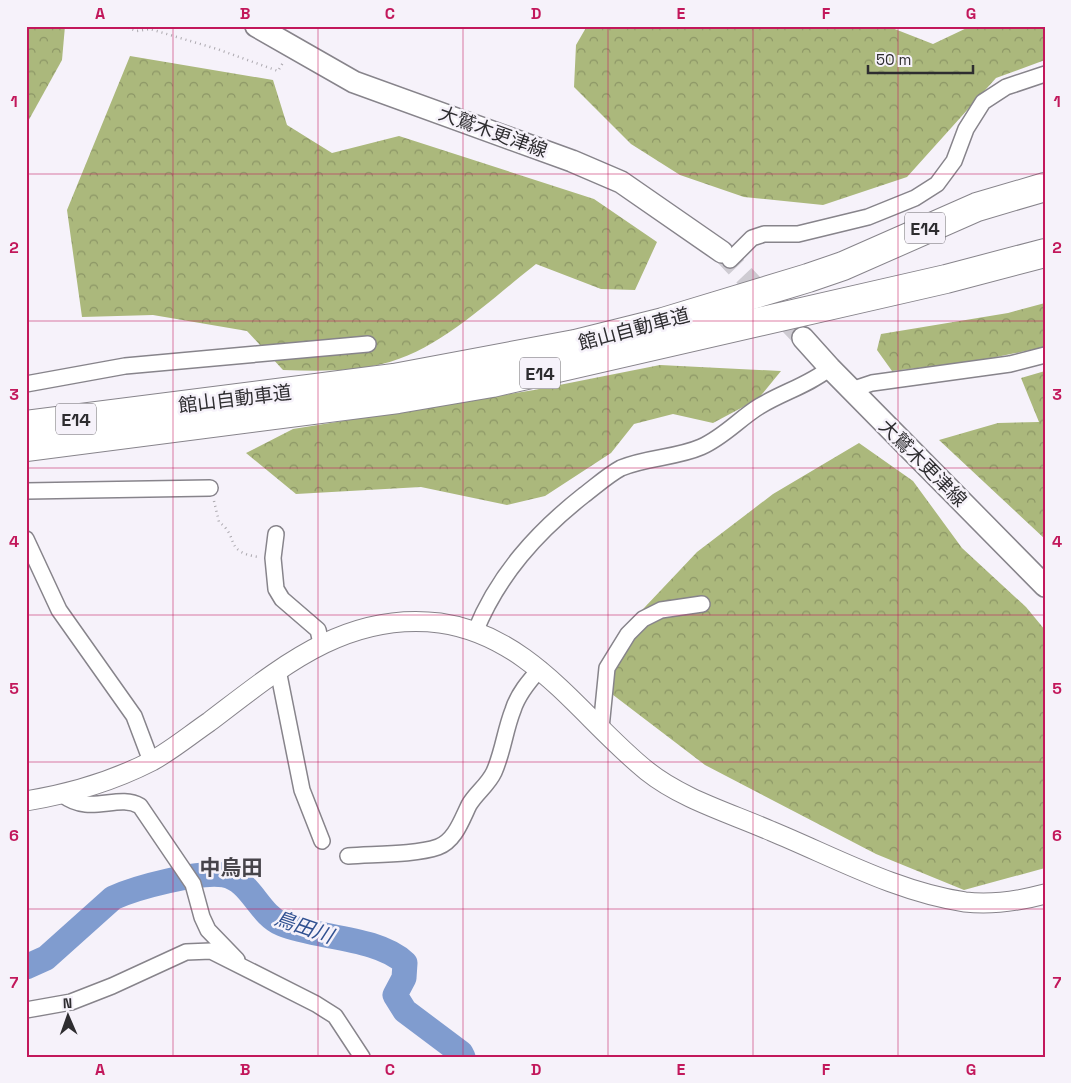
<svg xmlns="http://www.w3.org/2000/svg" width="1071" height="1083" font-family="'Space Grotesk','Noto Sans JP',sans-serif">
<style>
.forest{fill:url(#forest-crowns)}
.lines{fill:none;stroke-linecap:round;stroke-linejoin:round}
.river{stroke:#809ccf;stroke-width:25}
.secondary-tunnel{stroke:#cecbd2;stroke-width:21;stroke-dasharray:21 11;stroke-linecap:butt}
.minor-casing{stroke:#87848b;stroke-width:18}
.tertiary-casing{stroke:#87848b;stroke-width:21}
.secondary-casing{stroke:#87848b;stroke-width:24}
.motorway-casing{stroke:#87848b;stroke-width:30}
.path{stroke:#aca9af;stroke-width:2.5;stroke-dasharray:1 4;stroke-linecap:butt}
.minor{stroke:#fff;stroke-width:15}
.tertiary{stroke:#fff;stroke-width:19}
.secondary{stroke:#fff;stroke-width:21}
.motorway{stroke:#fff;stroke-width:28}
.grid{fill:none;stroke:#c2185b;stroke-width:1;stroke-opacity:0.55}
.labels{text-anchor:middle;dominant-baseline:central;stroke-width:5;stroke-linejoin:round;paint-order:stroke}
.shield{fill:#f6f2fa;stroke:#6a686d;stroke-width:1}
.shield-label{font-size:18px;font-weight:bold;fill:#2e2d30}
.street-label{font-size:19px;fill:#2e2d30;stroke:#f6f2fa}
.water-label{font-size:20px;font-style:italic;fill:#305191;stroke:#f6f2fa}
.quarter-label{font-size:21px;font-weight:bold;fill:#47444a;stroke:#f6f2fa}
.neatline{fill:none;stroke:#c2185b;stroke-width:2}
.grid-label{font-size:16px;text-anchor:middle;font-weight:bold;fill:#c2185b}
</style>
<defs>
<pattern id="forest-crowns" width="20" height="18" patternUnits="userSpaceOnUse" patternTransform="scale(1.25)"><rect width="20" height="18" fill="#abb87c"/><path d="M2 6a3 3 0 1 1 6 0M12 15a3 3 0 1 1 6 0" fill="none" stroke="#8c9666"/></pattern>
</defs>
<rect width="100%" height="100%" fill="#f6f2fa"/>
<g class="forest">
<polygon points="26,26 65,26 62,60 26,125"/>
<polygon points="587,26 887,26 933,44 971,26 1045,26 1045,60 996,78 907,177 823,205 744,197 680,175 631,144 574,87 576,45"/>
<path d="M 130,56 L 273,80 L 287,125 L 332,153 L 399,136 L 594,199 L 657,242 L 635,290 L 601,289 L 536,264 C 491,299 439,351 382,364 C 350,372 316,371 283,370 L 247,331 L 153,315 L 82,317 L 67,210 Z"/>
<polygon points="1045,303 1045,347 977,361 892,371 877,350 881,334 1008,313"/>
<polygon points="660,365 781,371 758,399 713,423 673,414 634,424 611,453 545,496 507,505 421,487 296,494 246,453 293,429 534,390"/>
<polygon points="1045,371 1045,539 939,440 998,423 1039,422 1021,378"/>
<polygon points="859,443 913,481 962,548 1026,607 1045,630 1045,868 964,890 876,854 705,765 604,688 627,626 697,552 773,494"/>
</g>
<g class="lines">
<path class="river" d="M 26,967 L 46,958 L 113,898 C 137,887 199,871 224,875 C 251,880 258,914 282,924 C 316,938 378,937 405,963 L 404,978 L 395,995 L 405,1011 L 461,1053 L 463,1057"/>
<polyline class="secondary-tunnel" points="722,252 803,338"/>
<defs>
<g id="minor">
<polyline points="730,260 752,238 764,234 798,234 868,217 915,198 937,184 954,161 966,129 983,102 1006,87 1045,74"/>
<polyline points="26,384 125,366 368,344"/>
<polyline points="851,390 872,383 1010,364 1045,355"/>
<polyline points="26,491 210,488"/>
<polyline points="276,534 273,558 276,589 282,599 318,630 321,643"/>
<polyline points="26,539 59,610 134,716 151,761"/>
<path d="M 475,632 C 498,575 537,532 584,495 C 596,486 608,475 621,468 C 647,457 676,458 701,447 C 724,437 740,418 760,406 C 783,392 809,385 830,368"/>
<polyline points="278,670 302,790 322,841"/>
<polyline points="601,728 607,668 628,634 643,619 661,610 702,604"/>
<path d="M 63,795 C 90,816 118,793 140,806 L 193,884 L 202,917 L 208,930 L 237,960"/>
<path d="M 348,856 C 373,854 415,855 438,847 C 455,841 462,819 469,805 C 476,793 488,785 494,772 C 503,752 505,730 513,710 C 518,694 529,681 540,669"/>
<polyline points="26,1010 71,1002 112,986 186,952 211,951 316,1004 335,1016 362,1057"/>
</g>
<path id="tertiary" d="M 26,801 C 69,794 113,781 152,761 C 172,750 190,735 209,722 C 279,669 345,611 440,623 C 532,636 580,717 647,771 C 682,799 730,813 771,831 C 834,857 897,892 965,902 C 991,905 1019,901 1045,894"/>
<g id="secondary">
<polyline points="256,26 354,82 572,161 621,182 722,252"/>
<polyline points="803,338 830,368 1045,586"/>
</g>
<g id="motorway">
<polyline points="26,425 394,378 575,344 663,322 808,278 843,266 977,207 1045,187"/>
<polyline points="26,447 398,399 492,383 946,279 1045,253"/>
</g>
</defs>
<use href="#minor" class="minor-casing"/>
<use href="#tertiary" class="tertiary-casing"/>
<use href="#secondary" class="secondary-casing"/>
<use href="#motorway" class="motorway-casing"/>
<g class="path">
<polyline points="123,26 137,31 150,29 217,49 278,71 284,61"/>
<path d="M 214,501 L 219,522 C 240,537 223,552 259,557"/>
</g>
<use href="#minor" class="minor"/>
<use href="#tertiary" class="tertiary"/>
<use href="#secondary" class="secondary"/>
<use href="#motorway" class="motorway"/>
</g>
<path class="grid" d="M 173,26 L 173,1057M 318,26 L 318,1057M 463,26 L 463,1057M 608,26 L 608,1057M 753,26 L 753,1057M 898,26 L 898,1057M 26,174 L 1045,174M 26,321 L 1045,321M 26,468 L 1045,468M 26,615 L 1045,615M 26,762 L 1045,762M 26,909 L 1045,909"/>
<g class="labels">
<g class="shield">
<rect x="905" y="212.5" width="40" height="31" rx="4"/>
<rect x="520" y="357.5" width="40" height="31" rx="4"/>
<rect x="56" y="403.5" width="40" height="31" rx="4"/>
</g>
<g class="shield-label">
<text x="925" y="228">E14</text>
<text x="540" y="373">E14</text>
<text x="76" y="419">E14</text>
</g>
<g class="street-label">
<text transform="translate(493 132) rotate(20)">大鷲木更津線</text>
<text transform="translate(634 329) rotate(-15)">館山自動車道</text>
<text transform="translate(235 399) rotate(-7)">館山自動車道</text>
<text transform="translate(923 463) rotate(45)">大鷲木更津線</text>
</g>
<g class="water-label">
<text transform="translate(304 927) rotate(19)">鳥田川</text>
</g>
<g class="quarter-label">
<text x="231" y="867">中烏田</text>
</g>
</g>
<rect width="1071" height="1083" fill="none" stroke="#f6f2fa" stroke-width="55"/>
<g transform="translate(68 1016) rotate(358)" stroke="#f6f2fa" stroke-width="4" paint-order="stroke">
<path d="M0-4L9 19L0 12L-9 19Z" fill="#2e2d30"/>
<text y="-8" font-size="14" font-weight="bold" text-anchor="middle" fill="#2e2d30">N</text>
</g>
<path d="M868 65v8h105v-8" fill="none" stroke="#2e2d30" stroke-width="2.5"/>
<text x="876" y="65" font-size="15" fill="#2e2d30" stroke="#f6f2fa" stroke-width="4" paint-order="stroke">50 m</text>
<rect x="28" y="28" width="1016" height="1028" class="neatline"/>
<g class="grid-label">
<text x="100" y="19">A</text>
<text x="245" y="19">B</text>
<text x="390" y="19">C</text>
<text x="536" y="19">D</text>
<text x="681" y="19">E</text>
<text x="826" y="19">F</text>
<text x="971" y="19">G</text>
<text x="14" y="107">1</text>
<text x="1057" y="107">1</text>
<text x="14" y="253">2</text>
<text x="1057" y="253">2</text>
<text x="14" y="400">3</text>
<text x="1057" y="400">3</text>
<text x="14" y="547">4</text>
<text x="1057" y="547">4</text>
<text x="14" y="694">5</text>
<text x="1057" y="694">5</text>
<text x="14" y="841">6</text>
<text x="1057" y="841">6</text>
<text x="14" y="988">7</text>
<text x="1057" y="988">7</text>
<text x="100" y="1075">A</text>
<text x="245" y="1075">B</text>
<text x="390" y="1075">C</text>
<text x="536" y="1075">D</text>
<text x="681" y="1075">E</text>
<text x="826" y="1075">F</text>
<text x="971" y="1075">G</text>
</g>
</svg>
